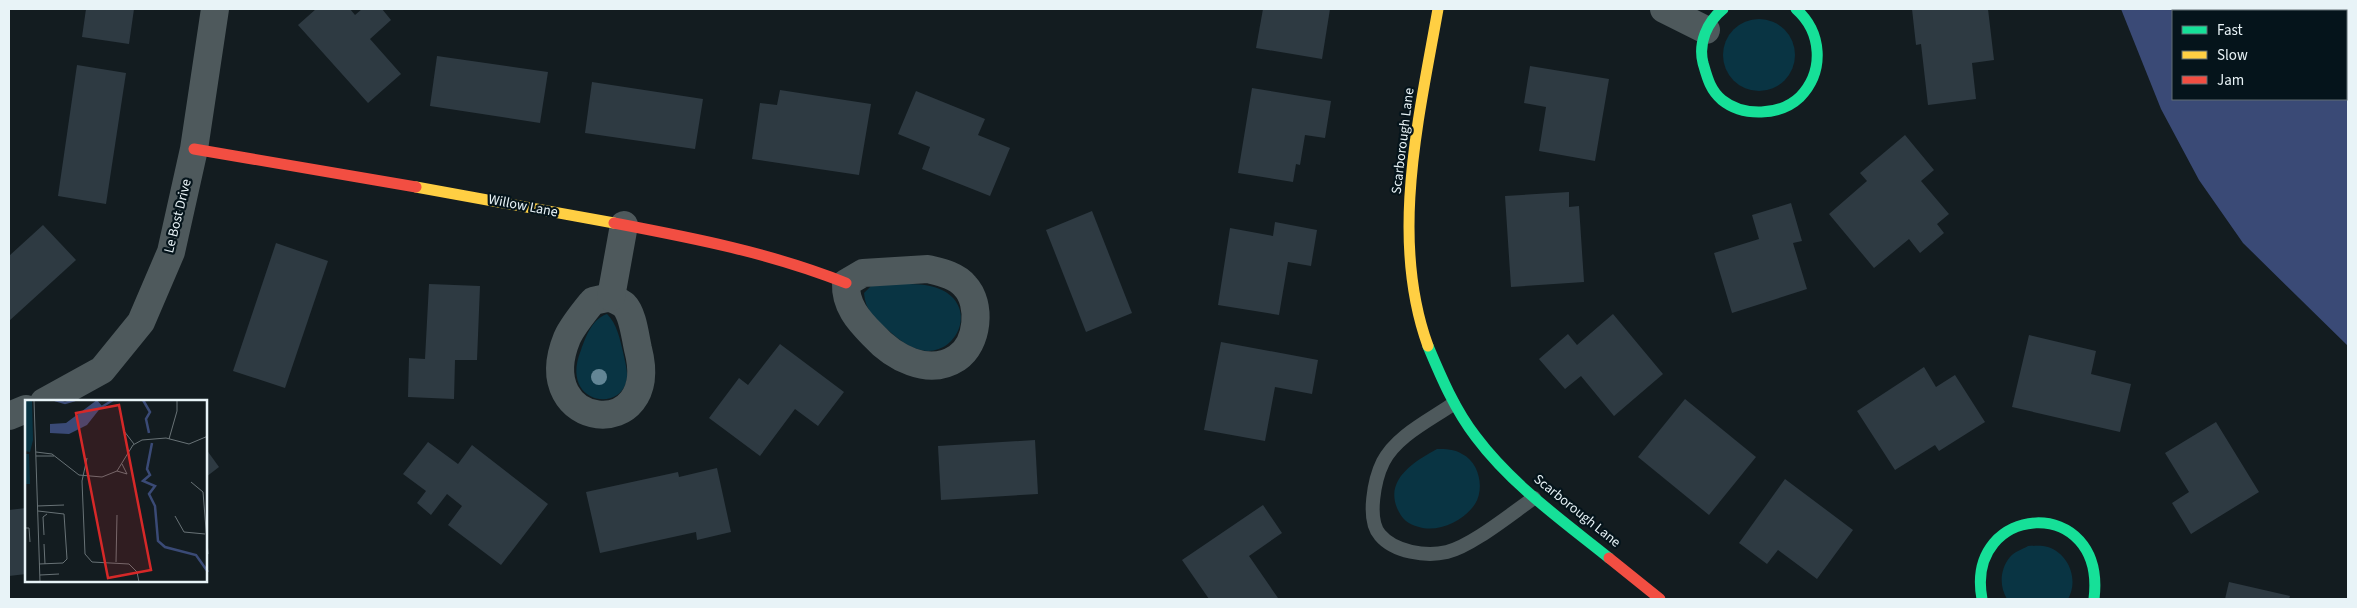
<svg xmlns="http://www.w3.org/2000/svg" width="2357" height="608" font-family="'Source Sans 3',sans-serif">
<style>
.green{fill:#093443}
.water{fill:#3a4a76}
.building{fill:#2e3a42}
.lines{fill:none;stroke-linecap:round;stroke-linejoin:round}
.lane{stroke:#4e595c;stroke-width:14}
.street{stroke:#4e595c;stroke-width:28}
.fast{stroke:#16e098;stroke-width:11}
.slow{stroke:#ffcf43;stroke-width:11}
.jam{stroke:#f24e42;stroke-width:11}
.tree{fill:#638696}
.labels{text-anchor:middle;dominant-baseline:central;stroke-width:4.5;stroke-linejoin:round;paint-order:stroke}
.street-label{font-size:14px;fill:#e8f3f7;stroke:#05141b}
.inset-river{fill:none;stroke:#3a4a76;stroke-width:2.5}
.inset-road{fill:none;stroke:#687276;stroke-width:1}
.view{fill:#d62828;fill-opacity:0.15;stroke:#d62828;stroke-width:2.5}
.inset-edge{fill:none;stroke:#e8f3f7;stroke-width:2.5}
</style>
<rect width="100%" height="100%" fill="#131c20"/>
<g class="green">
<circle cx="1759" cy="55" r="36"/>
<path d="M 895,284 C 910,284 930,283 944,291 C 979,311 954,358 921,350 C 908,347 898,339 888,330 C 875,320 865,310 864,293 L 871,286 Z"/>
<path d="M 607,314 C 617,324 620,339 623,352 C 625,362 629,374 626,383 C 616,413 560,401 581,350 C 586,336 592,319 607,314 Z"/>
<path d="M 1437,449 C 1446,449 1454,449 1462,454 C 1479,462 1485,488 1475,504 C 1464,521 1438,533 1419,527 C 1407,524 1402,519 1397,508 C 1385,479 1415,461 1437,449 Z"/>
<path d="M 2028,546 C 2034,546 2042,545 2048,547 C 2069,554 2079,580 2068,599 L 2007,599 C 1999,586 2000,569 2010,557 C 2014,552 2023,549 2028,546 Z"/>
</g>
<polygon class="water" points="2121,9 2325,9 2326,11 2173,11 2173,99 2346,99 2346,51 2348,56 2348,346 2243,243 2199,180 2161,109"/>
<g class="building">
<polygon points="86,9 134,9 129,44 82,37"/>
<polygon points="316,9 350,9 355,15 362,9 382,9 391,20 370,39 401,74 368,103 298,25"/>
<polygon points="1263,9 1330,9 1322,59 1256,48"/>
<polygon points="1912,9 1988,9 1994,60 1972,63 1976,99 1928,105 1921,44 1916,45"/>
<polygon points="437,56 548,72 540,123 430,106"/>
<polygon points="77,65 126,73 106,204 58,196"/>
<polygon points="1530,66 1609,79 1595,161 1539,151 1546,107 1524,103"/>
<polygon points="592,82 703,99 695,149 585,133"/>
<polygon points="1252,88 1331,101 1325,138 1305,135 1300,165 1296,164 1293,182 1238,173"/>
<polygon points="780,90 871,104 859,175 752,159 760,103 777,105"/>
<polygon points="916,91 985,119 978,135 1010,148 990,196 922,169 930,147 898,134"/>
<polygon points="1905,135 1934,170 1921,181 1949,214 1937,224 1944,233 1920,253 1909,239 1874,268 1829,214 1867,181 1860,173"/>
<polygon points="1569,192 1569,207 1579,206 1584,282 1511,287 1505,196"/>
<polygon points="1791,203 1802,241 1793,243 1807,289 1732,313 1714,253 1759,239 1752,215"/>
<polygon points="1092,211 1132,313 1086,332 1046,230"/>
<polygon points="1275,222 1317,230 1311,266 1288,262 1279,315 1218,305 1230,228 1273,236"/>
<polygon points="43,225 76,260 9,321 9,256"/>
<polygon points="276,243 328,261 285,388 233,371"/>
<polygon points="429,284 480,286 477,360 455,360 454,399 408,397 409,358 425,359"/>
<polygon points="1613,314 1663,374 1614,416 1581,376 1565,389 1539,359 1568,334 1577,345"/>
<polygon points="2029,335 2096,351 2091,374 2131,384 2120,432 2012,407"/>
<polygon points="1221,342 1318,360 1312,394 1275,387 1265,441 1204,430"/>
<polygon points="780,344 844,392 818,426 795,409 760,456 709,418 739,378 748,385"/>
<polygon points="1924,367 1936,387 1955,375 1985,422 1939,451 1935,445 1895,470 1857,411"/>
<polygon points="1685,399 1756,457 1709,515 1638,457"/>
<polygon points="2216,422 2259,492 2191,534 2172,503 2189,492 2165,453"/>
<polygon points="1035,440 1038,494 941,500 938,446"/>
<polygon points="428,442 458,464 472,445 548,504 501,565 448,525 462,506 447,494 431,515 417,503 426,491 403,474"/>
<polygon points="206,449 219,467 206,477"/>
<polygon points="717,468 731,532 697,540 696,532 600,553 586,492 678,472 679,477"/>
<polygon points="1785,479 1853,530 1817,579 1778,550 1767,564 1739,543"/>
<polygon points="1263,505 1282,533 1249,556 1278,598 1209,599 1182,560"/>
<polygon points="26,508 26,574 9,576 9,510"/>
<polygon points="2229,582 2290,596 2289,599 2225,599"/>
</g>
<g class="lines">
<path class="lane" d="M 1453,404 C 1430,420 1396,436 1383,462 C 1375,478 1366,519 1380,535 C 1394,552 1426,557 1447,552 C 1472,546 1512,513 1534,498"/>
<g class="street">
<polyline points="1664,9 1706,30"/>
<path d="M 928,269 C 940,272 956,275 965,286 C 982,304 978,344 957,358 C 928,377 893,357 873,335 C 858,320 845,305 846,283 L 863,273 Z"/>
<path d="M 611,297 C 614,300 621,302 624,305 C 633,314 635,336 638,349 C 663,445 529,431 567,338 C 573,325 584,312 593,301 Z"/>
<polyline points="611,297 624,225"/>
<polyline points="44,402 102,370 141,322 171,252 194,149 215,9"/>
<polyline points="9,416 26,409"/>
</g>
<g class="fast">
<path d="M 1723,9 C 1707,22 1698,43 1703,63 C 1707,77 1710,90 1722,100 C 1743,117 1780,116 1800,97 C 1825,71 1822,32 1796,9"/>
<path d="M 1428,346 C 1441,377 1455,410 1476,437 C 1512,485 1563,521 1609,558"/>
<path d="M 1982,599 C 1964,502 2107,493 2094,599"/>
</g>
<g class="slow">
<polyline points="416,187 614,223"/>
<path d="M 1428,346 C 1389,239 1419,117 1438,9"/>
</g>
<g class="jam">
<polyline points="194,149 416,187"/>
<path d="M 614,223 C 693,238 771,253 846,283"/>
<polyline points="1609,558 1660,599"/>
</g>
</g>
<circle class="tree" cx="599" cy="377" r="8"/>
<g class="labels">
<g class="street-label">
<text transform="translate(1403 141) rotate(-83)">Scarborough Lane</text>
<text transform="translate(523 206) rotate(11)">Willow Lane</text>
<text transform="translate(178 216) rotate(-76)">Le Bost Drive</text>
<text transform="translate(1577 511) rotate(39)">Scarborough Lane</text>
</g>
</g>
<g transform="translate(25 400)">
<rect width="182" height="182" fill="#131c20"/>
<path d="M 0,0 L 7,0 L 8,40 L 5,52 L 0,51 ZM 0,54 L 4,54 L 5,84 L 0,84 Z" fill="#093443"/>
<path d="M 72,0 L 77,6 L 62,25 L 44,34 L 25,33 L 25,24 L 41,23 Z" fill="#3a4a76"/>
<path class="inset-river" d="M 30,0 L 40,3 L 50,0M 118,0 L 125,12 L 121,19 L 124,33M 75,8 L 88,0M 127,43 L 122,69 L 125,75 L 118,81 L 130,86 L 124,94 L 130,106 L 133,141 L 140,147 L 171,155 L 183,172"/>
<path class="inset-road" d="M 9,0 L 15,182M 99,31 L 109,44M 144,39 L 152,11 L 152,0M 11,52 L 27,54 L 54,75 L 77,77 L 92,71 L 108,45 L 117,40 L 141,38 L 164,44 L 183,36M 11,56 L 29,56M 62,58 L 57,81 L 60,154 L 67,162 L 104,164 L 112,172 L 114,182M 92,71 L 102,74 L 97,64M 166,82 L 178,92 L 183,154M 12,106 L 39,105M 13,111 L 39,114 L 42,159 L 38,163 L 14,164M 150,116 L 159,132 L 180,134M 0,128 L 4,128 L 5,142M 19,135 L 18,117 L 22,114M 19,144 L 20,164M 91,162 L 92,115M 15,175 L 34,174"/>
<path class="view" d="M 94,5 L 126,170 L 83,178 L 51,13 Z"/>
<rect width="182" height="182" class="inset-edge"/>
</g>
<rect width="2357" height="608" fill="none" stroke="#e8f3f7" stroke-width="20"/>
<rect x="2172" y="10" width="175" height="90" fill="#05141b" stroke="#606d73"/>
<rect x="2182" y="26" width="25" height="8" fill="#16e098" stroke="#606d73"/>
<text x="2217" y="35" font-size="15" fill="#e8f3f7">Fast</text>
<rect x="2182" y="51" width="25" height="8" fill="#ffcf43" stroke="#606d73"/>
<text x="2217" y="60" font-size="15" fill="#e8f3f7">Slow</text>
<rect x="2182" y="76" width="25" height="8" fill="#f24e42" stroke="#606d73"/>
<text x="2217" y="85" font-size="15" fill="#e8f3f7">Jam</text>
</svg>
